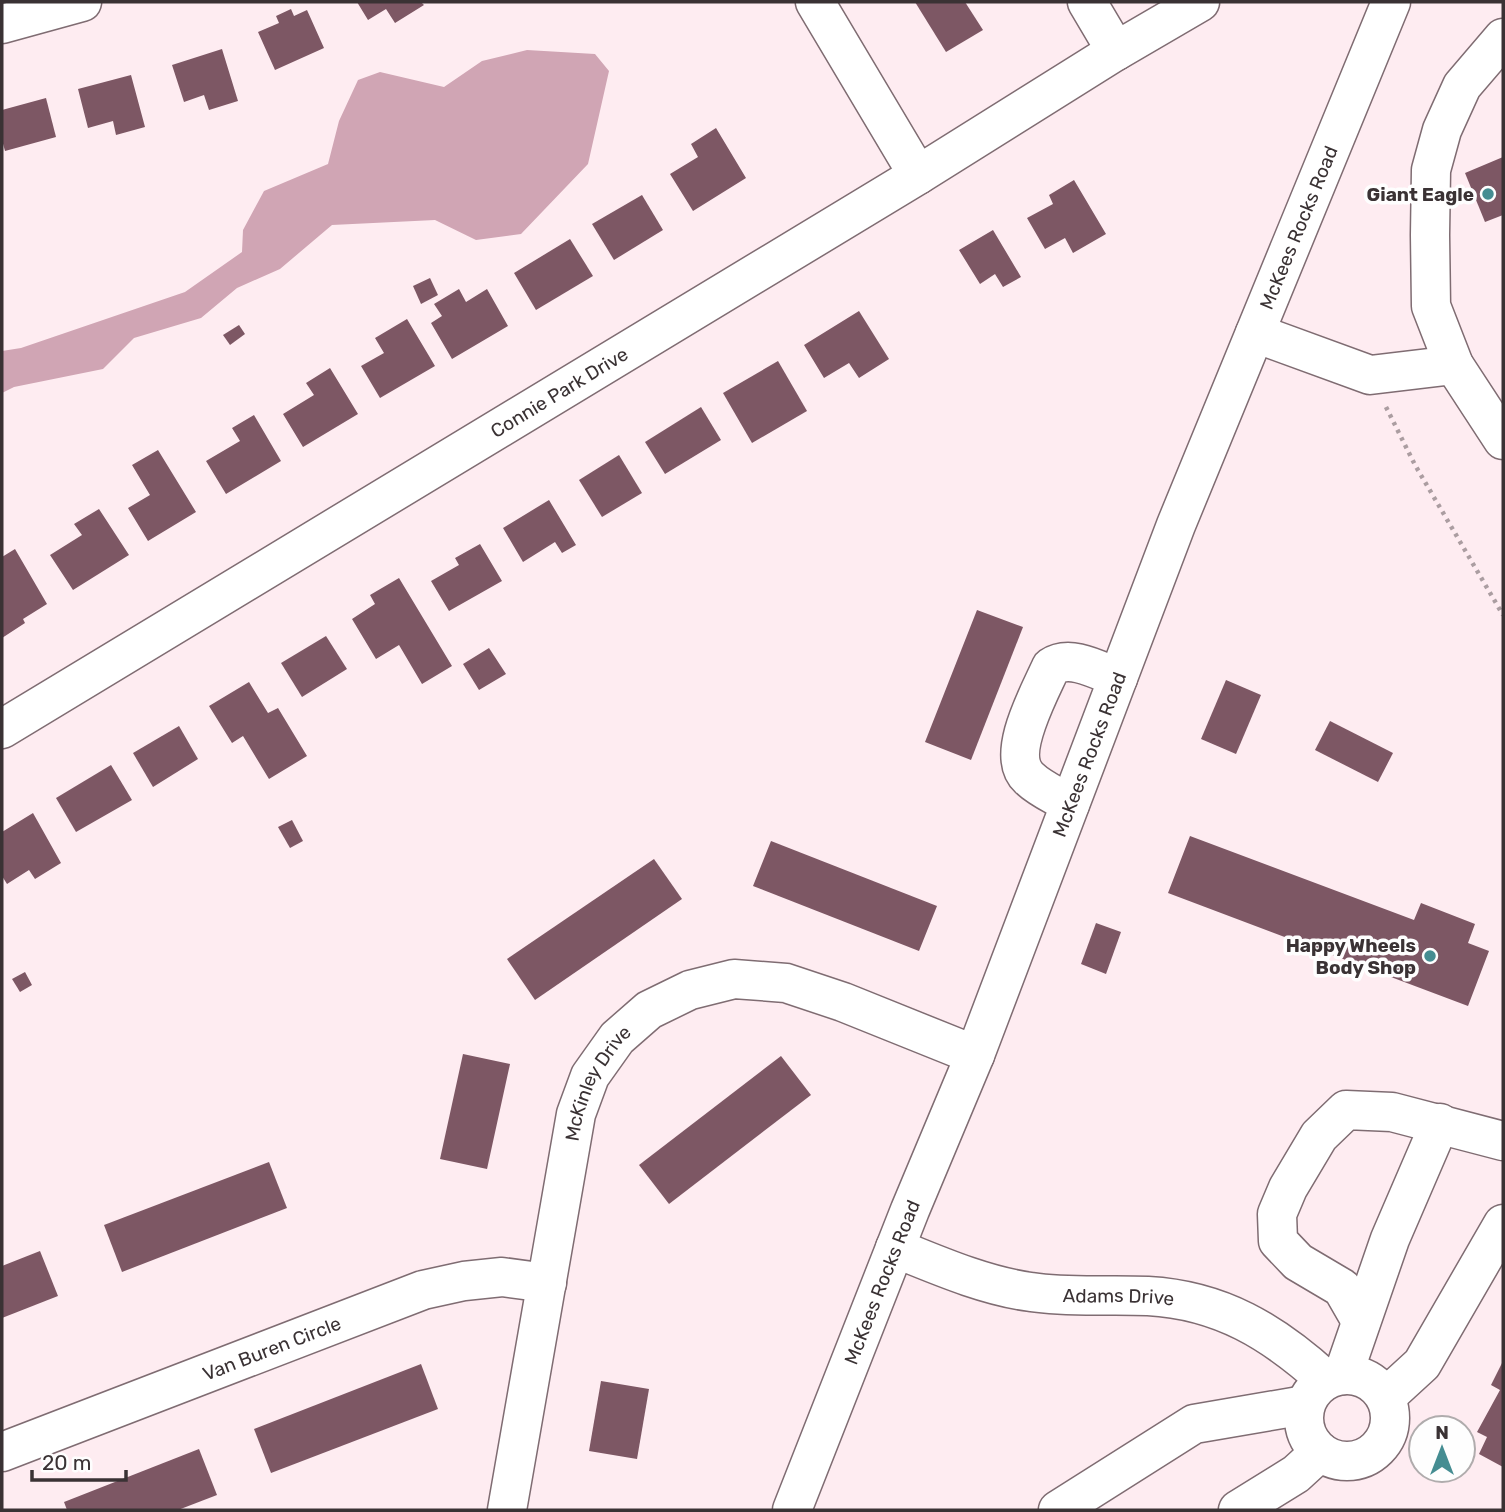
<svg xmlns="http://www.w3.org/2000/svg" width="1505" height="1512" font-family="Rubik,sans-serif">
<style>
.forest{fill:#d0a5b4}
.building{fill:#7d5764}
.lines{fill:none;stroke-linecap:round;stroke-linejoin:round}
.minor-casing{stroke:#7f6c72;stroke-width:41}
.path{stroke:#ab9da1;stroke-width:4.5;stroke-dasharray:3.5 5;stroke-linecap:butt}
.minor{stroke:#fff;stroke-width:38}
.poi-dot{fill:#458d92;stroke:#fefefe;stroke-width:2.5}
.labels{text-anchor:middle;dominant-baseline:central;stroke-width:7;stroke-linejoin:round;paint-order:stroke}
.poi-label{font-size:19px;font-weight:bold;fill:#3a3234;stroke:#fefefe;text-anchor:end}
.street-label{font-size:19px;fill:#3a3234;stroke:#fefefe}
</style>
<rect width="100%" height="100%" fill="#feecf1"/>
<polygon class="forest" points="527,50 595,54 609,71 588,164 521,234 476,240 435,220 332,225 280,269 237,288 201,318 134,338 103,369 14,387 2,393 2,351 21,348 185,292 242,252 243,230 264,191 328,164 339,121 358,80 380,72 444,87 482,61"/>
<g class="building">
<polygon points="357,2 421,2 424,5 395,23 386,9 368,20"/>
<polygon points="915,2 965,2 983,30 946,52"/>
<polygon points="291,9 294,16 307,10 324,48 275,70 258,32 279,23 276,16"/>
<polygon points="222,49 238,101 209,110 204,95 184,102 172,65"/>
<polygon points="131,75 145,127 116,135 113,121 88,128 78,89"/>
<polygon points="46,98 56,137 5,151 2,140 2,110"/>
<polygon points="716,128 746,178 693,211 670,174 698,157 691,144"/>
<polygon points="1503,157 1503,215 1485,222 1465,173"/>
<polygon points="1074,180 1106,234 1073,253 1065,238 1045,249 1027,218 1053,204 1049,195"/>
<polygon points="642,195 663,230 614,260 592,224"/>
<polygon points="993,230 1021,277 1003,287 995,274 980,284 959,250"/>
<polygon points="570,239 593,276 536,310 514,273"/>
<polygon points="430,278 438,295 421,304 413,286"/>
<polygon points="459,289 466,302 487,289 508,326 452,359 431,323 442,316 434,304"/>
<polygon points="859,311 889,359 859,378 849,363 824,378 804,345"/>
<polygon points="407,319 435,366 380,398 361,366 384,353 375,338"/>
<polygon points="239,325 245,334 230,345 223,335"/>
<polygon points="778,361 807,411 752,443 723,393"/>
<polygon points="330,368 358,414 303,447 283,414 314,395 306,383"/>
<polygon points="701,407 721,440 665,474 645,442"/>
<polygon points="254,415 281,461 226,494 206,461 240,441 232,428"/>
<polygon points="158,450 196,512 148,541 128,508 150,495 132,465"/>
<polygon points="619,455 642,493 602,517 579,480"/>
<polygon points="549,500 576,545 562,553 555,542 523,562 503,528"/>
<polygon points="99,509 129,555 73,590 50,555 82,535 74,524"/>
<polygon points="480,544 502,581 449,611 431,581 459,565 455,558"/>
<polygon points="15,549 47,604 23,619 25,623 2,638 2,557"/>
<polygon points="399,578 452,666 422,684 399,645 376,659 352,619 375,604 370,595"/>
<polygon points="977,610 1023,627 971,760 925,742"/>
<polygon points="326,636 347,669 302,697 281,663"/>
<polygon points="489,648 506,674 479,690 463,664"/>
<polygon points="1226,680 1261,695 1236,754 1201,739"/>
<polygon points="249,682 268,713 278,708 307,756 269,779 243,736 232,743 209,706"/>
<polygon points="1330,721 1393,753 1378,782 1315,750"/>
<polygon points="179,726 198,759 153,787 133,753"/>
<polygon points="111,765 132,800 76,832 56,798"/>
<polygon points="33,813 61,863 35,879 29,870 7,884 2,876 2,832"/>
<polygon points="292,820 303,841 290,848 278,827"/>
<polygon points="1190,836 1414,920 1421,903 1475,924 1468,943 1489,951 1468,1006 1168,893"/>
<polygon points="771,841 937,906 919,951 753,886"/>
<polygon points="654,859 682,899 535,1000 507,959"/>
<polygon points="1096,923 1121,932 1106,974 1081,964"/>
<polygon points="25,972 32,985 20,992 12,979"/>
<polygon points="463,1054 510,1064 487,1169 440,1159"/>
<polygon points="781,1056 811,1095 669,1204 639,1165"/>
<polygon points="269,1162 287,1208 122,1272 104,1225"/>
<polygon points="40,1251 58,1296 2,1318 2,1266"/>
<polygon points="1503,1361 1503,1467 1479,1454 1487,1437 1477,1432 1500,1390 1491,1385"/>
<polygon points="421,1364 438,1409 271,1473 254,1429"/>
<polygon points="601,1381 649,1389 637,1459 589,1451"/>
<polygon points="199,1449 217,1495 178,1510 67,1510 64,1502"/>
</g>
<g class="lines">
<defs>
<g id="minor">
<polyline points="815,2 918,175"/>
<polyline points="1087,2 1116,51 1200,2"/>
<polyline points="2,24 82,2"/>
<polyline points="1503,38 1462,86 1442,130 1431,170 1430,235 1431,306 1454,365 1503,440"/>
<polyline points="1255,333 1370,375 1454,365"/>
<path id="s1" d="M 2,729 L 918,175 L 1116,51"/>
<path d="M 1070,804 C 1057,796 1040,789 1029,778 C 1004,755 1040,692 1051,667 C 1070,654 1098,670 1118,678"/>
<path id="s2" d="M 895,1248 C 937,1265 985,1286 1031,1292 C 1070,1298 1109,1294 1148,1296 C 1221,1300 1273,1332 1326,1380"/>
<polyline points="1361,1321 1342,1288 1298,1262 1278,1241 1277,1214 1288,1188 1319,1136 1346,1110 1392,1112 1503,1141"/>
<polyline points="1343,1375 1390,1239 1440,1123"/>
<circle cx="1347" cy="1418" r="43"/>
<polyline points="1386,1397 1422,1364 1503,1224"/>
<path id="s3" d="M 2,1452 L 423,1290 L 464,1281 L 502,1277 L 547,1283"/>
<path id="s4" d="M 507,1510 L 576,1114 L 590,1076 L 617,1038 L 649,1010 L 690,990 L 734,979 L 786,983 L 843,1002 L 975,1055"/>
<path id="s5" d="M 792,1510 L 910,1210 L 975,1055 L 1176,525 L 1391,2"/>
<polyline points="1058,1510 1194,1424 1305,1405"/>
<polyline points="1238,1510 1296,1474 1320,1452"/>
</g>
</defs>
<use href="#minor" class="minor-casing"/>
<polyline class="path" points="1386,407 1415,465 1503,615"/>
<use href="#minor" class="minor"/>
</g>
<g class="poi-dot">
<circle cx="1488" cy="194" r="7"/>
<circle cx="1430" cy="956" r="7"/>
</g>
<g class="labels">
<g class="poi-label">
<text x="1474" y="194">Giant Eagle</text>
<text x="1416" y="945">Happy Wheels<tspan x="1416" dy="22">Body Shop</tspan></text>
</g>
<g class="street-label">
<text stroke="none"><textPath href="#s5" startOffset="1379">McKees Rocks Road</textPath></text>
<text stroke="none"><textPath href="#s1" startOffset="651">Connie Park Drive</textPath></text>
<text stroke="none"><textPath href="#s5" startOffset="812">McKees Rocks Road</textPath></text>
<text stroke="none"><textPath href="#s4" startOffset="439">McKinley Drive</textPath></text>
<text stroke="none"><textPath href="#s5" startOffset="245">McKees Rocks Road</textPath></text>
<text stroke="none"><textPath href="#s2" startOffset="231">Adams Drive</textPath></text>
<text stroke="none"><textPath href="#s3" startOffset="289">Van Buren Circle</textPath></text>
</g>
</g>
<rect width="1505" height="1512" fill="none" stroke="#3a3234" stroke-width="7"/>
<g transform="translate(1442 1449)"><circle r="33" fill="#fefefe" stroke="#b0acad" stroke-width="2"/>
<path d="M0-5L12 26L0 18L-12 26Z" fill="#458d92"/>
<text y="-10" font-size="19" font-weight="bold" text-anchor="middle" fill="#3a3234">N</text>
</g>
<path d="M32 1470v10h94v-10" fill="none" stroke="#3a3234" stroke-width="3.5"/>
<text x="42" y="1470" font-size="21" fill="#3a3234" stroke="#fefefe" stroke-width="5" paint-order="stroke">20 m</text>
</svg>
